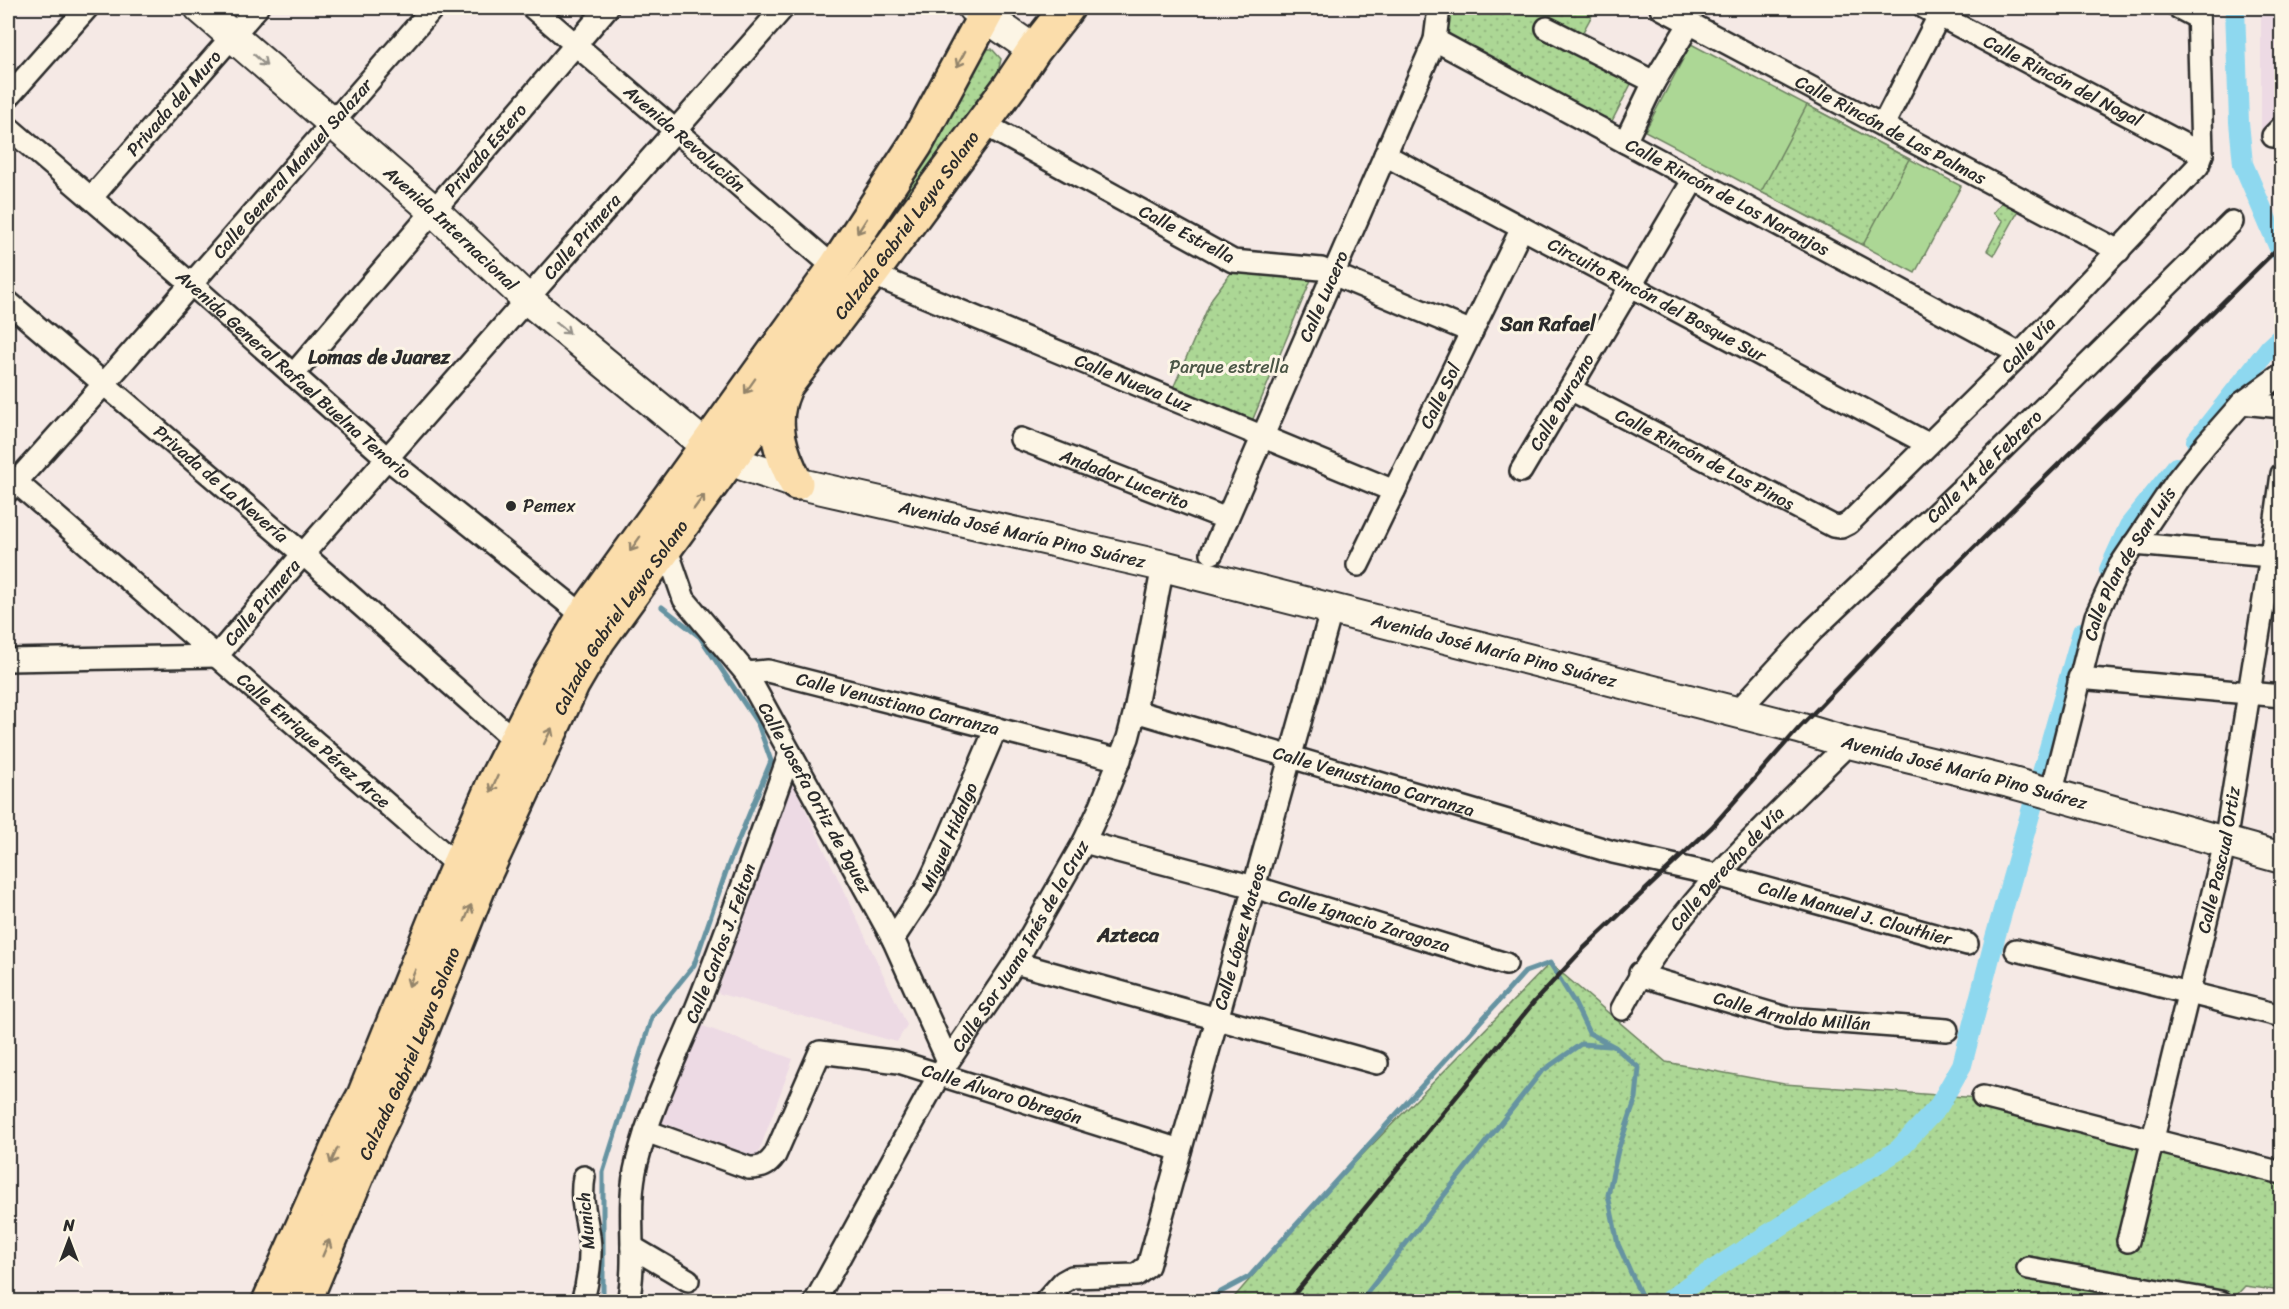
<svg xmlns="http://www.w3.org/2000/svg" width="2289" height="1309" font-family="Sriracha,sans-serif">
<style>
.built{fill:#eddae4}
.green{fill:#acd795;stroke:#6c8160;stroke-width:1.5}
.park{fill:url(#park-dots);stroke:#6c8160;stroke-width:1.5}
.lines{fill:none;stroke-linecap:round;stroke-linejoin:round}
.stream{stroke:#6693a1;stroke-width:5}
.canal{stroke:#8ed8ef;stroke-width:20}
.street-casing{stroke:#2b2b2b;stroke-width:26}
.secondary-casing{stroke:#2b2b2b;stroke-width:34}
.primary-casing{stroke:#2b2b2b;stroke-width:38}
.street{stroke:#fcf5e5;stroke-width:21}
.secondary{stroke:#fcf5e5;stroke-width:30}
.primary{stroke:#fbddab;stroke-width:33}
.rail{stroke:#2b2b2b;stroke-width:4.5}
.oneway{stroke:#93846b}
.oneway2{stroke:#949088}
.poi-dot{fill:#2b2b2b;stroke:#fcf5e5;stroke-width:2}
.labels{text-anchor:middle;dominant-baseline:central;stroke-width:6;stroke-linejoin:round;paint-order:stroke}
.street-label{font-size:18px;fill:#2b2b2b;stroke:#fcf5e5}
.park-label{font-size:18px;fill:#4b5646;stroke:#fcf5e5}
.poi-label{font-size:18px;fill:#2b2b2b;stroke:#fcf5e5;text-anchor:start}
.neighbourhood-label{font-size:20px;font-weight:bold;fill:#2b2b2b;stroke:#fcf5e5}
</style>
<defs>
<pattern id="park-dots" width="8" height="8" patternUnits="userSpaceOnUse" patternTransform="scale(1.5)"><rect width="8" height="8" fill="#acd795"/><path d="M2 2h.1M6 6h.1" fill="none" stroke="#94b981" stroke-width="1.8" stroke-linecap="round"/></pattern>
</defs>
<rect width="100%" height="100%" fill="#f5e9e5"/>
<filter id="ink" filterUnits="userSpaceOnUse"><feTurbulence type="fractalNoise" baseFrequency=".0167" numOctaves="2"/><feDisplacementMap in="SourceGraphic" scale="12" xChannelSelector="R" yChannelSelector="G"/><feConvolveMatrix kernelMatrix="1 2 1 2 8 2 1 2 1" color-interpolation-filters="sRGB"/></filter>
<g filter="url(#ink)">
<g class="built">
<polygon points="2261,8 2281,8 2282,107 2261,130"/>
<polygon points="792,781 907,1025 897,1042 717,993"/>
<polygon points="695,1023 793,1059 757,1157 658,1121"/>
</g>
<polygon class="green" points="1691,44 1961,186 1915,273 1645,131"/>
<g class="park">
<polygon points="1431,8 1596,8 1573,50 1633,80 1609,127 1432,31"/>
<polygon points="981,49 992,49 1001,59 997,77 858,266 895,206"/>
<polygon points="1807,105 1909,159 1863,245 1761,192"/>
<polygon points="2002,202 2019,210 1994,255 1987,250 2003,221 1993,213"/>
<polygon points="1236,266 1313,275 1250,426 1171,393 1212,298"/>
<polygon points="1550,963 1666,1062 1784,1084 1979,1098 2281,1167 2281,1291 2245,1286 2231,1301 1230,1302 1318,1200"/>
</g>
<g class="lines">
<g class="stream">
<polyline points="603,1302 603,1172 652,1017 694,965 729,863 771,761 758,724 700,637 662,607"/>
<polyline points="1202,1302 1249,1277 1525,972 1550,963 1574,1002 1589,1033 1615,1047 1639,1068 1636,1098 1618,1150 1608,1195 1618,1244 1644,1302"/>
<polyline points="1360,1302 1541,1072 1581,1044 1610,1046"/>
</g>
<g class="canal">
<polyline points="2235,8 2239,122 2243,164 2282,255"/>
<polyline points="2196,441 2270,347 2282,336"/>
<polyline points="2109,570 2129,526 2176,467"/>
<polyline points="1667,1302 1688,1286 1898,1150 1938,1107 1962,1065 1995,938 2082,632"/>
</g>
<defs>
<g id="street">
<path id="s1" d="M 533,8 L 835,268"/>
<path id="s2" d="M 1661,8 L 2119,251"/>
<path id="s3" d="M 1925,8 L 2202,154"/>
<polyline points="2179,8 2198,18"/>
<polyline points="1547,28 1654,82"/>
<path id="s4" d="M 1435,40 L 2020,354"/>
<polyline points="8,97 87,8"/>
<polyline points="982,123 1233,261 1321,269 1472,332"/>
<polyline points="1883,125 1943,8"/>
<path id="s5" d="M 8,127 L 191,284 L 388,459 L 584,616"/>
<polyline points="2273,136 2282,127"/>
<polyline points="1625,142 1654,82 1690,23"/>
<path id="s6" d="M 1385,155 L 1928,444"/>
<path id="s7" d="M 91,198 L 257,8"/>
<path id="s8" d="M 871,274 L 1394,491"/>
<path id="s9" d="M 8,302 L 303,554 L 515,741"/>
<path id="s10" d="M 293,375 L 607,8"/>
<path id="s11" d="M 1570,389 L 1833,526 L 1841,527 L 1849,523 L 2020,354 L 2198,166 L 2202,154 L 2198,8"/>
<polyline points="2242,403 2282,407"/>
<path id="s12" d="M 1021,439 L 1227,519"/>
<path id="s13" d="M 1521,471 L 1694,179"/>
<path id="s14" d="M 8,475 L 465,872"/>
<path id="s15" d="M 8,491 L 103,385 L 433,8"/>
<polyline points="2134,544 2282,557"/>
<path id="s16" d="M 666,547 L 684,599 L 746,673 L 893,939 L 948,1061"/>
<path id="s17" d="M 1212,553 L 1435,40 L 1439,8"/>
<path id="s18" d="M 1358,565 L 1522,228"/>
<path id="s19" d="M 8,660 L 217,656 L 303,554 L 783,8"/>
<path id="s20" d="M 746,673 L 768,671 L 1120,760"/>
<polyline points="2079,678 2282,696"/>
<path id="s21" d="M 1135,711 L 1613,852 L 1717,875 L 1967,944"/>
<path id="s22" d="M 1736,713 L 1813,630 L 1970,481 L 2232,222"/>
<path id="s23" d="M 2051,795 L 2096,616 L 2119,567 L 2178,479 L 2206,444 L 2242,403 L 2282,374"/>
<path id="s24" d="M 1084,842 L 1254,887 L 1506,964"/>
<path id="s25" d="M 893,939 L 925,891 L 936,868 L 996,728"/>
<polyline points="2016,950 2282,1016"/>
<polyline points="1015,963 1377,1063"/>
<path id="s26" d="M 1640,973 L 1649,978 L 1786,1018 L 1947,1030"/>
<path id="s27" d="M 1622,1009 C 1676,904 1767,825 1849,743"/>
<polyline points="1983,1097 2282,1173"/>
<path id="s28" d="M 646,1131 L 749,1168 C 762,1168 767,1166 775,1155 L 820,1052 L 899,1062 L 1180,1150"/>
<path id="s29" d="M 2128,1241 L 2225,843 L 2271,556 L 2282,474"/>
<polyline points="632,1247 688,1280"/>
<polyline points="2028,1268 2221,1302"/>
<path d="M 582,1302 C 588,1283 592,1256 589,1237 C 586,1214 580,1200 584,1177"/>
<path id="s30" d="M 628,1302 C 638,1255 625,1208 637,1162 C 650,1109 675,1059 696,1009 C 730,925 759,839 790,753"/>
<path id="s31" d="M 815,1302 L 939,1075 L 1015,963 L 1084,842 L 1100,808 L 1128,738 L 1135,711 L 1163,566"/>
<path id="s32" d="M 1045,1302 L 1063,1282 L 1072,1277 L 1136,1275 L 1148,1266 L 1332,608"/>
</g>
<g id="secondary">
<path id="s33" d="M 200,8 L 433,210 L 527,299 L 706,446 L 743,465 L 796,483 L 1163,566 L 1799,728 L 1849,743 L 2009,782 L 2282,858"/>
<polyline points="973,8 1034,50"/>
</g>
<g id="primary">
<path d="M 784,390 C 769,422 781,454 796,483"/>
<polyline points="269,1302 347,1127 364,1096 442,903 494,783 546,680 584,616 835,268 916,144 989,8"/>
<path id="s34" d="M 304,1302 L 372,1140 L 405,1072 L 480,884 L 572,685 L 599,639 L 729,460 L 871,274 L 1010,86 L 1034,50 L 1067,8"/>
</g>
</defs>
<use href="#street" class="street-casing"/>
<use href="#secondary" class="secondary-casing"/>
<use href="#primary" class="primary-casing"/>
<use href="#street" class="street"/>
<use href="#secondary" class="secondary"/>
<use href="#primary" class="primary"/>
<polyline class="rail" points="1288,1302 1534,1002 1584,948 1712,827 1799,728 1941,580 2282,244"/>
</g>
<defs><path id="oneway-shaft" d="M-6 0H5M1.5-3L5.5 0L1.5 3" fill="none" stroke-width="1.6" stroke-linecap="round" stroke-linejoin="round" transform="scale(1.5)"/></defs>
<g class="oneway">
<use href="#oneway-shaft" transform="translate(961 59) rotate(118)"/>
<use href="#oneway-shaft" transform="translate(862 226) rotate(123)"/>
<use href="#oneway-shaft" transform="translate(750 386) rotate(125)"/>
<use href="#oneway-shaft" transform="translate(699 502) rotate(-54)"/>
<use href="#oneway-shaft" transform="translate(635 544) rotate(125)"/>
<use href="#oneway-shaft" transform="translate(548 736) rotate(-64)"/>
<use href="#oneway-shaft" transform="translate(494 784) rotate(114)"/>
<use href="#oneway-shaft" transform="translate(468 913) rotate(-68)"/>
<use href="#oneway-shaft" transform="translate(412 978) rotate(112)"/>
<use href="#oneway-shaft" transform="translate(334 1156) rotate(114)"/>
<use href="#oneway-shaft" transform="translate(326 1248) rotate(-67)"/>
</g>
<g class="oneway2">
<use href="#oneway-shaft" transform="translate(260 60) rotate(42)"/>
<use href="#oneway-shaft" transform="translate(563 328) rotate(39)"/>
</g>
</g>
<circle class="poi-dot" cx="511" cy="506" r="6"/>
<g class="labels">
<g class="street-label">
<text stroke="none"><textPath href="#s3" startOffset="156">Calle Rincón del Nogal</textPath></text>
<text stroke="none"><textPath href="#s7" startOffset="126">Privada del Muro</textPath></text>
<text stroke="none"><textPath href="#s2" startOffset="260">Calle Rincón de Las Palmas</textPath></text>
<text stroke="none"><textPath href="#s1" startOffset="200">Avenida Revolución</textPath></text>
<text stroke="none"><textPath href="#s10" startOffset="296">Privada Estero</textPath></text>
<text stroke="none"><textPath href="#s15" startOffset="430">Calle General Manuel Salazar</textPath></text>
<text stroke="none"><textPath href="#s4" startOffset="332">Calle Rincón de Los Naranjos</textPath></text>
<text stroke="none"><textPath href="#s34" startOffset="1242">Calzada Gabriel Leyva Solano</textPath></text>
<text stroke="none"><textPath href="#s33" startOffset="334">Avenida Internacional</textPath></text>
<text transform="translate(1187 234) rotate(28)">Calle Estrella</text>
<text stroke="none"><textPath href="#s19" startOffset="765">Calle Primera</textPath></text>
<text stroke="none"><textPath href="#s17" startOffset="280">Calle Lucero</textPath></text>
<text stroke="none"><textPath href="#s6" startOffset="308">Circuito Rincón del Bosque Sur</textPath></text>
<text stroke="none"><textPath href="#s11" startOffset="566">Calle Vía</textPath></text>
<text stroke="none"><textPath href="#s5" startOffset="378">Avenida General Rafael Buelna Tenorio</textPath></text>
<text stroke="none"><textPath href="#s8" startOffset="284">Calle Nueva Luz</textPath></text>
<text stroke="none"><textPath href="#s18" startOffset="188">Calle Sol</textPath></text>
<text stroke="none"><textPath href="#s13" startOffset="80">Calle Durazno</textPath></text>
<text stroke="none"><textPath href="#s11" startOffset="152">Calle Rincón de Los Pinos</textPath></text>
<text stroke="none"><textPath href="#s22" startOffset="350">Calle 14 de Febrero</textPath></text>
<text stroke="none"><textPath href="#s12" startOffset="111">Andador Lucerito</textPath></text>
<text stroke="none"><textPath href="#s9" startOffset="280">Privada de La Nevería</textPath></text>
<text stroke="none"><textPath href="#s33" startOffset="999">Avenida José María Pino Suárez</textPath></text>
<text stroke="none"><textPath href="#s23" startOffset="246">Calle Plan de San Luis</textPath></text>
<text stroke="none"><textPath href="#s19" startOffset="279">Calle Primera</textPath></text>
<text stroke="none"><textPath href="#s34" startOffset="756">Calzada Gabriel Leyva Solano</textPath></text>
<text stroke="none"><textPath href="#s33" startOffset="1485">Avenida José María Pino Suárez</textPath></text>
<text stroke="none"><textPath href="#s20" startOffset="156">Calle Venustiano Carranza</textPath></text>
<text stroke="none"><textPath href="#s14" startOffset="405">Calle Enrique Pérez Arce</textPath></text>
<text stroke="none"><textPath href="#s33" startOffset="1971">Avenida José María Pino Suárez</textPath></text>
<text stroke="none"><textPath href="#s21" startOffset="249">Calle Venustiano Carranza</textPath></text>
<text stroke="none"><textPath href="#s16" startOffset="294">Calle Josefa Ortiz de Dguez</textPath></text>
<text stroke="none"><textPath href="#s25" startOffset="117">Miguel Hidalgo</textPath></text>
<text stroke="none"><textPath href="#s29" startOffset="392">Calle Pascual Ortiz</textPath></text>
<text stroke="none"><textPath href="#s27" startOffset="176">Calle Derecho de Vía</textPath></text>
<text stroke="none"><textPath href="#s21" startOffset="748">Calle Manuel J. Clouthier</textPath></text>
<text stroke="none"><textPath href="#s24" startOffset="291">Calle Ignacio Zaragoza</textPath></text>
<text stroke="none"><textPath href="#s32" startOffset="458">Calle López Mateos</textPath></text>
<text stroke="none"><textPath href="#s30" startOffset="375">Calle Carlos J. Felton</textPath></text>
<text stroke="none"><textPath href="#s31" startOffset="411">Calle Sor Juana Inés de la Cruz</textPath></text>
<text stroke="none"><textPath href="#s26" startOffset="158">Calle Arnoldo Millán</textPath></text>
<text stroke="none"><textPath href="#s34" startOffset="270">Calzada Gabriel Leyva Solano</textPath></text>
<text stroke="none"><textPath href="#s28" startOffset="440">Calle Álvaro Obregón</textPath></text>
<text transform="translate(586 1221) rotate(-95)">Munich</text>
</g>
<g class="park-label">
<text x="1229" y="367">Parque estrella</text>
</g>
<g class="poi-label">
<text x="523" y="506">Pemex</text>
</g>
<g class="neighbourhood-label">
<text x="1548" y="324">San Rafael</text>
<text x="379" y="357">Lomas de Juarez</text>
<text x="1128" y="935">Azteca</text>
</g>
</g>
<rect width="2289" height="1309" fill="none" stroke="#fcf5e5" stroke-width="30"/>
<rect x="15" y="15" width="2259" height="1279" fill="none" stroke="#2b2b2b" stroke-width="2" filter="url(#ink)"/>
<g transform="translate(69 1240)" stroke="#fcf5e5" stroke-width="4.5" paint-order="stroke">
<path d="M0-4.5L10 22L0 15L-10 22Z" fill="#2b2b2b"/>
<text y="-9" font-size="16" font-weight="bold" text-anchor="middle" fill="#2b2b2b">N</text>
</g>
</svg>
